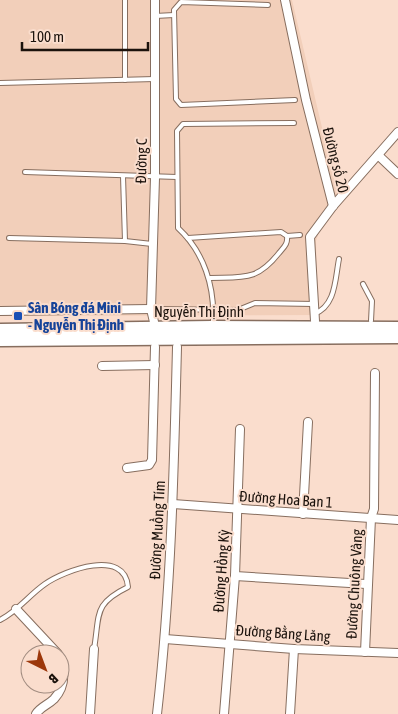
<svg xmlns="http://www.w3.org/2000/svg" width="398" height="714" font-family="'Asap Condensed',sans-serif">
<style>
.built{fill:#f2cfba}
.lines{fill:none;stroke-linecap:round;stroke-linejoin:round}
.service-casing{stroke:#876e5f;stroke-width:6}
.minor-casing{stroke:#876e5f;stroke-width:10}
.primary-casing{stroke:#876e5f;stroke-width:15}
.service{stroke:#fff;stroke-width:4}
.minor{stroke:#fff;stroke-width:8}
.primary{stroke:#fff;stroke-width:12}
.transit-dot{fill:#1a4fb4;stroke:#faddcd;stroke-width:2}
.labels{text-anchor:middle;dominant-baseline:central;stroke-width:4;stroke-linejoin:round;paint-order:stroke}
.street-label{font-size:15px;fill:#1b120c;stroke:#faddcd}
.transit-label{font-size:15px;font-weight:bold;fill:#164399;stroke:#faddcd;text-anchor:start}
</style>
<rect width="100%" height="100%" fill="#faddcd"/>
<polygon class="built" points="0,0 292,0 340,204 320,230 316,241 317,315 0,316"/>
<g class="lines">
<defs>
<g id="service">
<polyline points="268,5 181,2 174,10 176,99 181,105 295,100"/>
<polyline points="155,16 174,15"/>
<polyline points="125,80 125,0"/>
<polyline points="0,83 155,79"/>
<polyline points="25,172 177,177"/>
<polyline points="123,176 125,241"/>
<polyline points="287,236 300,235"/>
<polyline points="9,238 125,241 152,244"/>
<path d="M 188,238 L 281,232 L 287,236 C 288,244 284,247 279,253 C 257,281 244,277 210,278"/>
<polyline points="363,284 372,301 371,321"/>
<polyline points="151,309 238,310 255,303 314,304"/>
<path d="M 314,314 C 336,306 335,279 339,259"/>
<path d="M 213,322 C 215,287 204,252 178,228 L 177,131 L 183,124 L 294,123"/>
<path d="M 0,620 C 18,611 29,595 45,584 C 65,570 125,548 128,587 C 93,604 100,614 94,649"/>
</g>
<g id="minor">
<polyline points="285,0 306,100 333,206"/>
<polyline points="378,155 398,174"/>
<polyline points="0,311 151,309"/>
<polyline points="315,321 310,237 333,206 398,132"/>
<polyline points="154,322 151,309 155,178 155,0"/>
<polyline points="102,366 155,365"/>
<polyline points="127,468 149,465 152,460 155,347"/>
<polyline points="173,504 398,520"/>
<polyline points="303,514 308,422"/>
<polyline points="235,576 366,584"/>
<polyline points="16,609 58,654"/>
<polyline points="165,639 294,649 398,653"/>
<polyline points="365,652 371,518 374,509 375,373"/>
<path d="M 36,714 C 40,707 48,705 54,699 C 65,687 65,672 60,658"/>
<polyline points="90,714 94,649"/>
<path d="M 157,714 C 171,592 174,470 177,347"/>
<polyline points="224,714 235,576 240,429"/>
<polyline points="290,714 294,649"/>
</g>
<g id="primary">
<polyline points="0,330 212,327 398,328"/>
<polyline points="0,340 398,337"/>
</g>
</defs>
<use href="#service" class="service-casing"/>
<use href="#minor" class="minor-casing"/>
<use href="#primary" class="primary-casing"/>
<use href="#service" class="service"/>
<use href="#minor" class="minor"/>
<use href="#primary" class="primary"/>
</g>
<rect class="transit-dot" x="13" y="311" width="10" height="10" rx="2.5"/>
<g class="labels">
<g class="street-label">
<text transform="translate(336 160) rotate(76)">Đường số 20</text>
<text transform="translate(141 161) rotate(-89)">Đường C</text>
<text x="199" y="311">Nguyễn Thị Định</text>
<text transform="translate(286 499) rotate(4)">Đường Hoa Ban 1</text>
<text transform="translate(157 530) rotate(-87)">Đường Muồng Tím</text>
<text transform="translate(221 571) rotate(-86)">Đường Hồng Kỳ</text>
<text transform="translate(354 584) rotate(-87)">Đường Chuông Vàng</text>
<text transform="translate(283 633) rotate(4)">Đường Bằng Lăng</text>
</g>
<g class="transit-label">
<text x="28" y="307">Sân Bóng đá Mini<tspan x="28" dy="17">- Nguyễn Thị Định</tspan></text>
</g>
</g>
<g transform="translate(45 669) rotate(138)"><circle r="24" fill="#faddcd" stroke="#a18c80"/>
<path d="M0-4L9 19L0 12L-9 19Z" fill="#9c370a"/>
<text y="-8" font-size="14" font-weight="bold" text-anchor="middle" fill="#1b120c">B</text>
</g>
<path d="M22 42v8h126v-8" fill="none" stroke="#1b120c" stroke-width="2.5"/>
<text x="30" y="42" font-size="15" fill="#1b120c" stroke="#faddcd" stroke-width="4" paint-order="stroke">100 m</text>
</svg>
